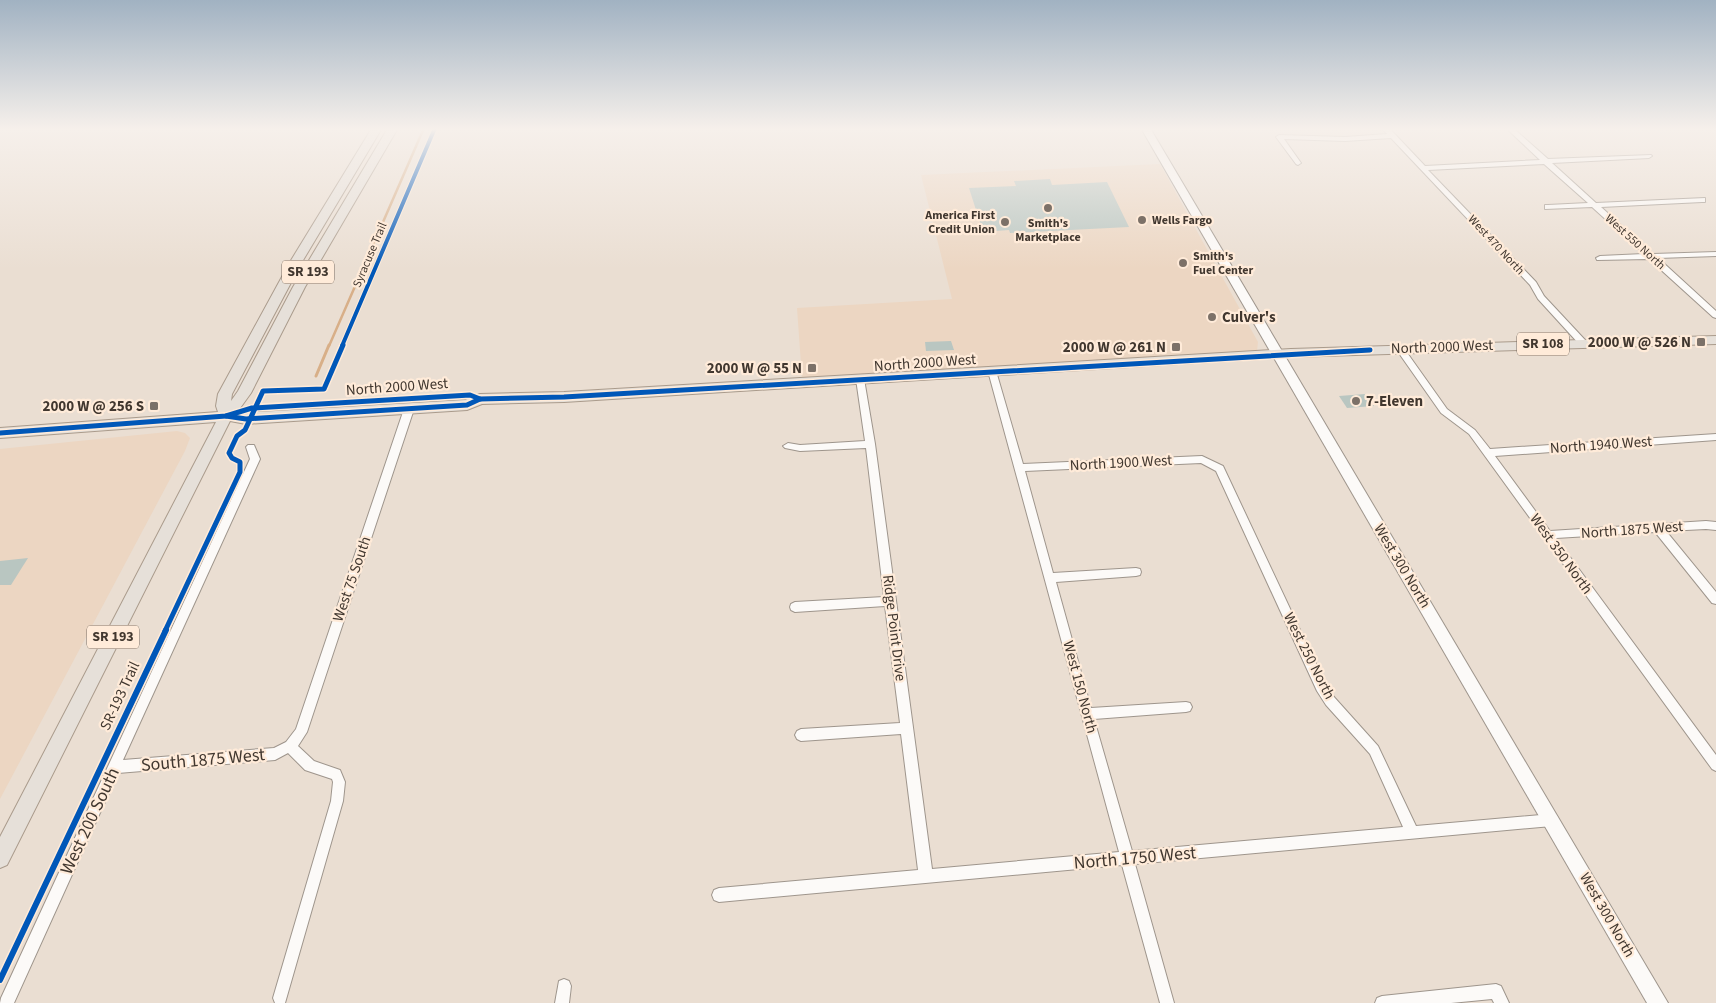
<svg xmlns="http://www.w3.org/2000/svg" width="1716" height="1003" font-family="'Source Sans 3',sans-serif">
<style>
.built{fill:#ecd6c2}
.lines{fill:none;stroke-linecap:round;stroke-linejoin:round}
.stream-far1{stroke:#d8af88;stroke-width:2.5}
.stream{stroke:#d8af88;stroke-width:3}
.building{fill:#b9c6c1}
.minor-casing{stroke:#9e958c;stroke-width:2}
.secondary-casing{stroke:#9e958c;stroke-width:2}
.primary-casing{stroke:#aa9b8c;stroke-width:2}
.minor{fill:#fcfaf8;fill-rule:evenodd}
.secondary{fill:#fcfaf8;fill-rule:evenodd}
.primary{fill:#e6e0d9;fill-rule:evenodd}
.cycleway-far2-casing{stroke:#ffebd9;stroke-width:6}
.cycleway-far1-casing{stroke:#ffebd9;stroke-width:8}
.cycleway-casing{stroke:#ffebd9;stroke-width:9}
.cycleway-far2{stroke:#0057b8;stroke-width:4}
.cycleway-far1{stroke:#0057b8;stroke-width:5}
.cycleway{stroke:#0057b8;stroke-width:6}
.poi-dot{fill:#7c7168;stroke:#ffebd9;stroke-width:2}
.labels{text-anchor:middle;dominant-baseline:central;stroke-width:4.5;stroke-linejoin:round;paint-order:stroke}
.far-poi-label{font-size:12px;font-weight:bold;fill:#41372f;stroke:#ffebd9;text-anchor:start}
.far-street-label{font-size:12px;fill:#41372f;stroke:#ffebd9}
.shield{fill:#ffebd9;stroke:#7a6d62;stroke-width:1}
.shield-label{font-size:14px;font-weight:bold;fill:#41372f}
.poi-label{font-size:15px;font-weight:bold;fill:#41372f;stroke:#ffebd9;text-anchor:end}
.street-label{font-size:15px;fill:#41372f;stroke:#ffebd9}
.near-street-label{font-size:18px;fill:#41372f;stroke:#ffebd9}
</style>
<rect width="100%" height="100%" fill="#eaded2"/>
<g class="built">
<polygon points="1160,164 1258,342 1257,351 802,378 797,308 952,299 921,175"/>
<polygon points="177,431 185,433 190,438 185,451 0,799 0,449"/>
</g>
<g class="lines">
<polyline class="stream-far1" points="329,346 424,128"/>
<polyline class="stream" points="316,376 329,345"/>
</g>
<g class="building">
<polygon points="1050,179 1052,185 1107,182 1129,227 1010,233 1009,230 983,232 969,188 1016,186 1014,181"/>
<polygon points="951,341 954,350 926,351 925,342"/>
<polygon points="1365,394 1374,406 1347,408 1339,396"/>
<polygon points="28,558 11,585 0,585 0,561"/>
</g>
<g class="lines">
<defs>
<g id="minor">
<polygon points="1382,128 1389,128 1425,166 1540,160 1506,128 1513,128 1548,159 1651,155 1652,156 1649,158 1552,163 1596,203 1705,198 1705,202 1702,202 1601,207 1653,254 1716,252 1716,256 1658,258 1716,311 1716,318 1713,317 1649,259 1597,260 1596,258 1600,256 1644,254 1592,207 1545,209 1545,205 1548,205 1588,203 1544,164 1428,170 1536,282 1544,296 1586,341 1587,343 1583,346 1580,345 1538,299 1530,285 1391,138 1345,141 1284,139 1301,163 1298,165 1296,164 1276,137 1279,135 1345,137 1387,134"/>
<polygon points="1400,346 1403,347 1447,409 1475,430 1490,449 1716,434 1716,440 1495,456 1550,531 1706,521 1716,522 1716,530 1706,529 1666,531 1716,592 1716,604 1712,603 1655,532 1556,538 1716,755 1716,771 1712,769 1469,434 1441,413 1396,349"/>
<path d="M 992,368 L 996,371 L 1023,464 L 1202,456 L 1223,466 L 1325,683 L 1334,697 L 1378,746 L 1416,826 L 1552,814 L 1557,816 L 1558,820 L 1557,824 L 1552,826 L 1135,864 L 1174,1003 L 1160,1003 L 1122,865 L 719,902 L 714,900 L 712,895 L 714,890 L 719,888 L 918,870 L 901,734 L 801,741 L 797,739 L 795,735 L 797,731 L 801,729 L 900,723 L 885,606 L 795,612 L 791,610 L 790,607 L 791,604 L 795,602 L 884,597 L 866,448 L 800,451 L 785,448 L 783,446 L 788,443 L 800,445 L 865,441 L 856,379 L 860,376 L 864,379 L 875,444 L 932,869 L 1119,852 L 988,371 ZM 1201,463 L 1216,471 L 1317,691 L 1326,705 L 1370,754 L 1403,827 L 1132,851 L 1094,719 L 1186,712 L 1190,711 L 1192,707 L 1190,703 L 1186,702 L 1091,708 L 1056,582 L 1136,576 L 1140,575 L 1141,572 L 1140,569 L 1136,568 L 1053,573 L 1025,471 Z"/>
<polygon points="409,406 414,409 307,732 298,746 314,761 340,770 345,782 343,801 285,1003 275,1003 273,998 331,801 333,782 332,779 305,770 288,753 275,760 118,773 14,1003 0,1003 1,998 250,459 246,447 248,445 254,445 260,459 123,760 274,748 286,742 296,729 404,409"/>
<polygon points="564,979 569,981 571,986 569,1003 555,1003 559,981"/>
<polygon points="1496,984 1501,986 1509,1003 1494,1003 1492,999 1451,1003 1375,1003 1377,998 1382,996"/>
</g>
<polygon id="secondary" points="1141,128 1150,128 1668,1003 1647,1003"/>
<polygon id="primary" points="372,128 382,128 302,262 232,394 231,401 238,391 293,287 388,128 398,128 305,287 251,393 238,411 239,413 465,400 480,394 564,392 1291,349 1716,336 1716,344 1291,357 564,402 482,404 467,410 246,424 230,421 7,865 0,868 0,837 216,422 0,438 0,428 218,412 216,406 218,394 290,262"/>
</defs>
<use href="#minor" class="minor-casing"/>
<use href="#secondary" class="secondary-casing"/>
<use href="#primary" class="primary-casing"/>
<use href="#minor" class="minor"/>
<use href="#secondary" class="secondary"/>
<use href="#primary" class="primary"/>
<defs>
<polyline id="cycleway-far2" points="342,346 435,128"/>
<g id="cycleway-far1">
<polyline points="226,416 246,419 467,405 480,399 564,397 1370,350"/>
<polyline points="0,433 226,416 252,408 470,395 480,399"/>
<polyline points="165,631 240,472 240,462 232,458 229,453 237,436 245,430 263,391 324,389 343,345"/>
</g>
<polyline id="cycleway" points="0,980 166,630"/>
</defs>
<use href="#cycleway-far2" class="cycleway-far2-casing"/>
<use href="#cycleway-far1" class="cycleway-far1-casing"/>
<use href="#cycleway" class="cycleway-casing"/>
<use href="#cycleway-far2" class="cycleway-far2"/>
<use href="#cycleway-far1" class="cycleway-far1"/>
<use href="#cycleway" class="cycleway"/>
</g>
<linearGradient id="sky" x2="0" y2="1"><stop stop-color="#a1b2c2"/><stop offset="0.48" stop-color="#f6f0eb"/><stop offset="1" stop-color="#f6f0eb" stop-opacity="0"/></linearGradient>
<rect width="1716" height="269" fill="url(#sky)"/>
<g class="poi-dot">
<circle cx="1048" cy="208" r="5"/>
<circle cx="1142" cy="220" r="5"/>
<circle cx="1005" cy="222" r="5"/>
<circle cx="1183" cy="263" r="5"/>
<circle cx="1212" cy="317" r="5"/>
<rect x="1696" y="337" width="10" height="10" rx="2.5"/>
<rect x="1171" y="342" width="10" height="10" rx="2.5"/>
<rect x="807" y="363" width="10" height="10" rx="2.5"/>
<circle cx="1356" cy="401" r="5"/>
<rect x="149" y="401" width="10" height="10" rx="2.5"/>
</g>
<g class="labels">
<g class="far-poi-label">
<text x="995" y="215" text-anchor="end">America First<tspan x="995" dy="14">Credit Union</tspan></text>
<text x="1152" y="220">Wells Fargo</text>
<text x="1048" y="223" text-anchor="middle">Smith's<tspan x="1048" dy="14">Marketplace</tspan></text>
<text x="1193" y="256">Smith's<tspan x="1193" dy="14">Fuel Center</tspan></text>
</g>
<g class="far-street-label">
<text transform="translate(1635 242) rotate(42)">West 550 North</text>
<text transform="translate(1496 245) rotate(47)">West 470 North</text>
<text transform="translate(370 255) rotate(-67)">Syracuse Trail</text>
</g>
<g class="shield">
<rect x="282" y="260.5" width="52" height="23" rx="4"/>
<rect x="1517" y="332.5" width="52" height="23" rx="4"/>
<rect x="87" y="625.5" width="52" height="23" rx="4"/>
</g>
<g class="shield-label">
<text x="308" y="272">SR 193</text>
<text x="1543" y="344">SR 108</text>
<text x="113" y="637">SR 193</text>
</g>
<g class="poi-label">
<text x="1222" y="317" text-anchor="start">Culver's</text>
<text x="1691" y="342">2000 W @ 526 N</text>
<text x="1166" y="347">2000 W @ 261 N</text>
<text x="802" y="368">2000 W @ 55 N</text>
<text x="1366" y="401" text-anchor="start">7-Eleven</text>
<text x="144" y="406">2000 W @ 256 S</text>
</g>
<g class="street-label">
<text transform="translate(1442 347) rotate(-2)">North 2000 West</text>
<text transform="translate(925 363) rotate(-4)">North 2000 West</text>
<text transform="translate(397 387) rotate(-4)">North 2000 West</text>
<text transform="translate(1601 445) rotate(-4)">North 1940 West</text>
<text transform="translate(1121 463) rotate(-3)">North 1900 West</text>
<text transform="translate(1632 530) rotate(-4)">North 1875 West</text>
<text transform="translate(1561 554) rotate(54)">West 350 North</text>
<text transform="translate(1402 566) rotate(59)">West 300 North</text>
<text transform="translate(352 579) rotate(-71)">West 75 South</text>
<text transform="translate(894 628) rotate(83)">Ridge Point Drive</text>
<text transform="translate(1309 656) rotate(63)">West 250 North</text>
<text transform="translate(1080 687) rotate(75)">West 150 North</text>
<text transform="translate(120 696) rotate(-65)">SR-193 Trail</text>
<text transform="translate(1607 915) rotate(60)">West 300 North</text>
</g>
<g class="near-street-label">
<text transform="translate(203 760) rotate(-5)">South 1875 West</text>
<text transform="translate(90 821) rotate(-65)">West 200 South</text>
<text transform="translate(1135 858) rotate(-5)">North 1750 West</text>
</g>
</g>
</svg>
